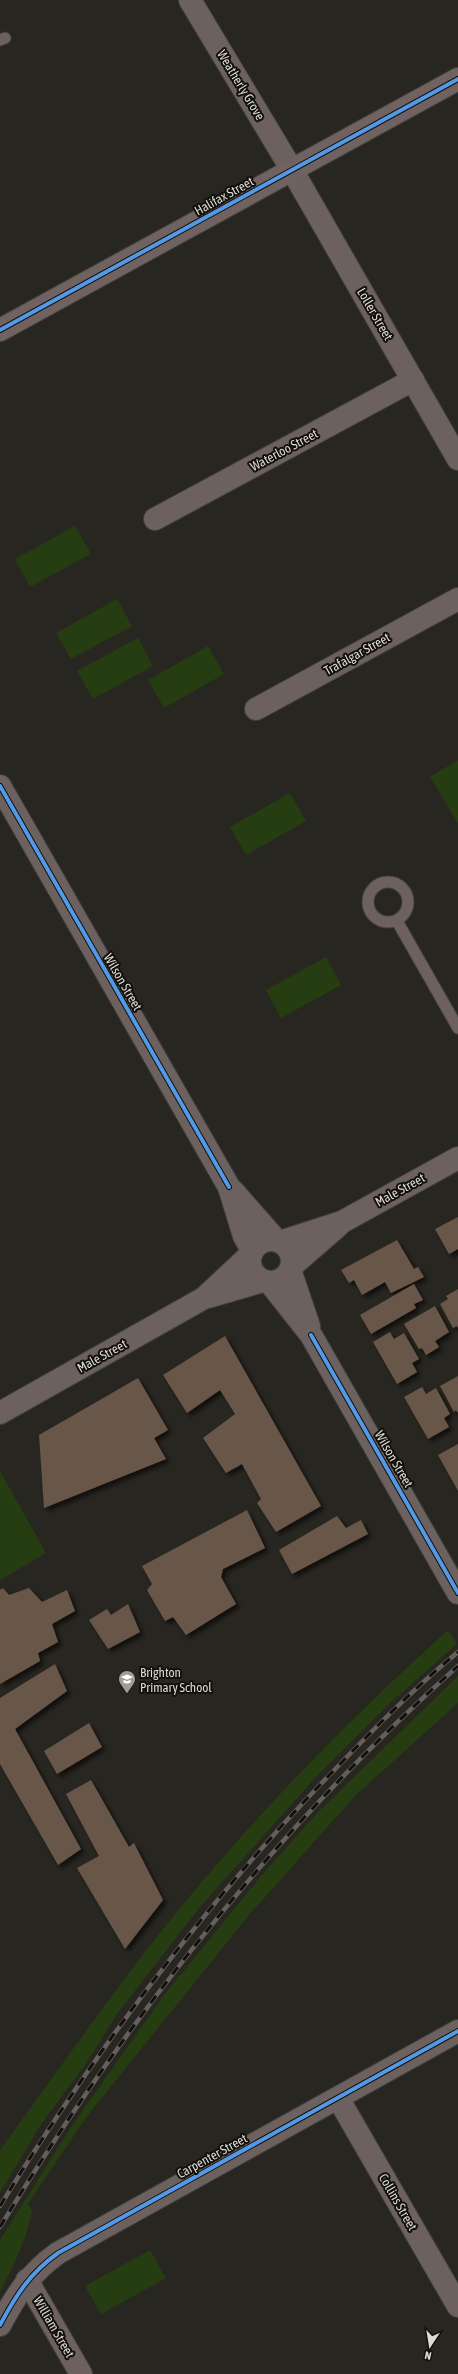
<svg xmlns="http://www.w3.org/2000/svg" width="458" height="2374" font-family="'Asap Condensed',sans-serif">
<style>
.green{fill:#263d11}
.building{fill:#675649;filter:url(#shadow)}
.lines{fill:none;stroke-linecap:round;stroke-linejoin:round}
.lane-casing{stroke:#44423d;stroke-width:13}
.street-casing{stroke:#44423d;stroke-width:24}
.secondary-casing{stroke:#44423d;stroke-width:24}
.lane{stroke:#6c615e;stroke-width:11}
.street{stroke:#6c615e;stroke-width:22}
.secondary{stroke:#6f6260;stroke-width:22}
.rail-casing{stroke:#645f5c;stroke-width:4.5}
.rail{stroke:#12100b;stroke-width:3;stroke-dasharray:9;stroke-linecap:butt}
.cycleway-casing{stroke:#12100b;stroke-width:6}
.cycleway{stroke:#5399e6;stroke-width:4}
.labels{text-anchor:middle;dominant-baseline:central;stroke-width:4;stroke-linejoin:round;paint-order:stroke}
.street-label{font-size:13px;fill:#dddbd3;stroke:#12100b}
.poi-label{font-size:13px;fill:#dddbd3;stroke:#12100b;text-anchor:start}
</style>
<defs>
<filter id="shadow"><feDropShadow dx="3.5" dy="3.5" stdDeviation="2" flood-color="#0009"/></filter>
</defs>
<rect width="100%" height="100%" fill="#282620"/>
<g class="green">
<polygon points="75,526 91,554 30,587 15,559"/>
<polygon points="117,599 132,626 71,659 56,633"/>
<polygon points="138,638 153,666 93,699 77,671"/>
<polygon points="208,646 224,674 164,708 148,680"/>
<polygon points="458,760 458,823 430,777"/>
<polygon points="290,793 306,821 246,855 230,827"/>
<polygon points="326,957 341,985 281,1018 266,990"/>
<polygon points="0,1471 46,1553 0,1580"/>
<path d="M 448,1630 L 457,1644 L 390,1703 L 316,1777 L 200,1907 L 117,2014 L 86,2064 L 42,2123 L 0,2193 L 0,2151 L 2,2147 C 64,2063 123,1976 190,1896 C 269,1801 356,1713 448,1630 Z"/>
<path d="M 458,1676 L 458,1703 L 356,1795 L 249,1915 L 88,2115 L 28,2204 L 32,2211 C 26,2240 14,2266 0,2292 L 0,2240 L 71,2127 L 164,1995 L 262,1875 L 317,1813 Z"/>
<polygon points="150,2250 166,2278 101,2314 85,2286"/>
</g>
<g class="building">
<polygon points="458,1217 458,1249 449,1254 435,1229"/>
<polygon points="397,1240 414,1269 418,1267 424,1277 391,1293 385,1282 362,1295 354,1280 349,1283 341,1270"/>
<polygon points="414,1284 423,1300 414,1304 416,1308 371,1334 360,1315"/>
<polygon points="458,1289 458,1328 457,1326 453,1328 440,1304 448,1299 446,1296"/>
<polygon points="435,1306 449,1332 435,1341 439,1347 426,1355 422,1348 419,1349 404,1324"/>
<polygon points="390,1332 394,1339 404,1333 419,1359 412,1363 417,1372 397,1384 373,1342"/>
<polygon points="225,1336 321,1506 276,1532 257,1503 261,1499 242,1464 226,1473 203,1438 235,1414 220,1390 187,1413 163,1375"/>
<polygon points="458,1376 458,1413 456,1410 454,1412 440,1386"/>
<polygon points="138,1378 168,1430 154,1438 166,1459 44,1508 39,1435"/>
<polygon points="422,1387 426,1394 436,1388 450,1414 444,1418 449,1427 428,1439 404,1397"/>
<polygon points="458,1444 458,1491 438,1455"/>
<polygon points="247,1510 265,1548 223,1569 221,1577 236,1604 186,1635 173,1617 165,1621 147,1590 152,1584 142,1566"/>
<polygon points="337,1516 346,1528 361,1520 368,1534 292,1574 279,1550"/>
<polygon points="3,1588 9,1595 29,1588 42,1602 67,1590 75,1611 52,1624 58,1642 38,1653 40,1661 0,1684 0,1590"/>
<polygon points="128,1604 140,1632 108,1649 89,1620 107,1609 111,1615"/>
<polygon points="55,1664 67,1691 15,1729 81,1849 58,1865 0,1764 0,1698"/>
<polygon points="89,1723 102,1747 57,1774 44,1751"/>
<polygon points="91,1780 129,1847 134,1843 163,1900 125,1949 77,1868 99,1856 66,1794"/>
</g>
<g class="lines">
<defs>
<g id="lane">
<polyline points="0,40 5,38"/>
<circle cx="388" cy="902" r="20"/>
<polyline points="397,921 458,1028"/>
</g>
<g id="street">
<polyline points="190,0 292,170 458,459"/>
<polyline points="155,519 413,380"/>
<polyline points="256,709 458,599"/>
<polyline points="0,786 229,1187 244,1236 252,1250"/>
<polyline points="233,1191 276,1240"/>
<circle cx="271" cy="1261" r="21"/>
<polyline points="280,1242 342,1222 458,1158"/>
<polyline points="292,1266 338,1226"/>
<polyline points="290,1270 309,1326"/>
<polyline points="269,1282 311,1335 458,1593"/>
<polyline points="208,1297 263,1281"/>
<polyline points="0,1413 204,1298 251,1254"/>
<polyline points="338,2098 458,2306"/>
<polyline points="27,2280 81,2374"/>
<path d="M 0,2325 C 16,2295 30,2273 58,2253 L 458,2031"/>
</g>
<polyline id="secondary" points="0,330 458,79"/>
</defs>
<use href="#lane" class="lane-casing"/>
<use href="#street" class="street-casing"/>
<use href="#secondary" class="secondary-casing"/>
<use href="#lane" class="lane"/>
<use href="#street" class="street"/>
<use href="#secondary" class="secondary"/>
<defs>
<g id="rail">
<path d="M 0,2206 C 92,2056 196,1915 317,1788 C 362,1741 408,1693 458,1652"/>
<path d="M 0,2227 C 126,2019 276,1828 458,1666"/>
</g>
</defs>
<use href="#rail" class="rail-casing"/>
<use href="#rail" class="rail"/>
<defs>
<g id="cycleway">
<polyline points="0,330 458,79"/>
<polyline points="0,786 229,1187"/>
<polyline points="311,1335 458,1593"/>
<path d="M 0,2325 C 16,2295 30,2273 58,2253 L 458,2031"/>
</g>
</defs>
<use href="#cycleway" class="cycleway-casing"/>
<use href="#cycleway" class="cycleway"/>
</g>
<defs>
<symbol id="school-pin" viewBox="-11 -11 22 30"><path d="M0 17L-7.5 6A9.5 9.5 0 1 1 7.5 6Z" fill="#9e9c94" stroke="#12100b"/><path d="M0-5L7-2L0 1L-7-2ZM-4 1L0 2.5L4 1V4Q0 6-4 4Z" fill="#fff"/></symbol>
</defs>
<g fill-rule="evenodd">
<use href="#school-pin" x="117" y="1669" width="20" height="27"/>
</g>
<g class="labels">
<g class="street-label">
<text transform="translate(241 85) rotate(59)">Weatherly Grove</text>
<text transform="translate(224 196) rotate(-29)">Halifax Street</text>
<text transform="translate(375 314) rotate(60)">Loller Street</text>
<text transform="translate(284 450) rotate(-28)">Waterloo Street</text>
<text transform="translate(357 654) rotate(-29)">Trafalgar Street</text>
<text transform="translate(123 982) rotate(60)">Wilson Street</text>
<text transform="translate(400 1190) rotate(-29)">Male Street</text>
<text transform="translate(102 1356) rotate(-29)">Male Street</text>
<text transform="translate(394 1459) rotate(60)">Wilson Street</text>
<text transform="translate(212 2156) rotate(-29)">Carpenter Street</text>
<text transform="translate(398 2202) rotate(60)">Collins Street</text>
<text transform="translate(54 2327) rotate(60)">William Street</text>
</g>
<g class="poi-label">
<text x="140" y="1672">Brighton<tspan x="140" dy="15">Primary School</tspan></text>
</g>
</g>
<g transform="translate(430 2346) rotate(192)" stroke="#12100b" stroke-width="3" paint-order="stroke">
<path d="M0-3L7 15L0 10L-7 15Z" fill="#dddbd3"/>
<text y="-6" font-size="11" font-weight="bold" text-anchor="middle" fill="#dddbd3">N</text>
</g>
</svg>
